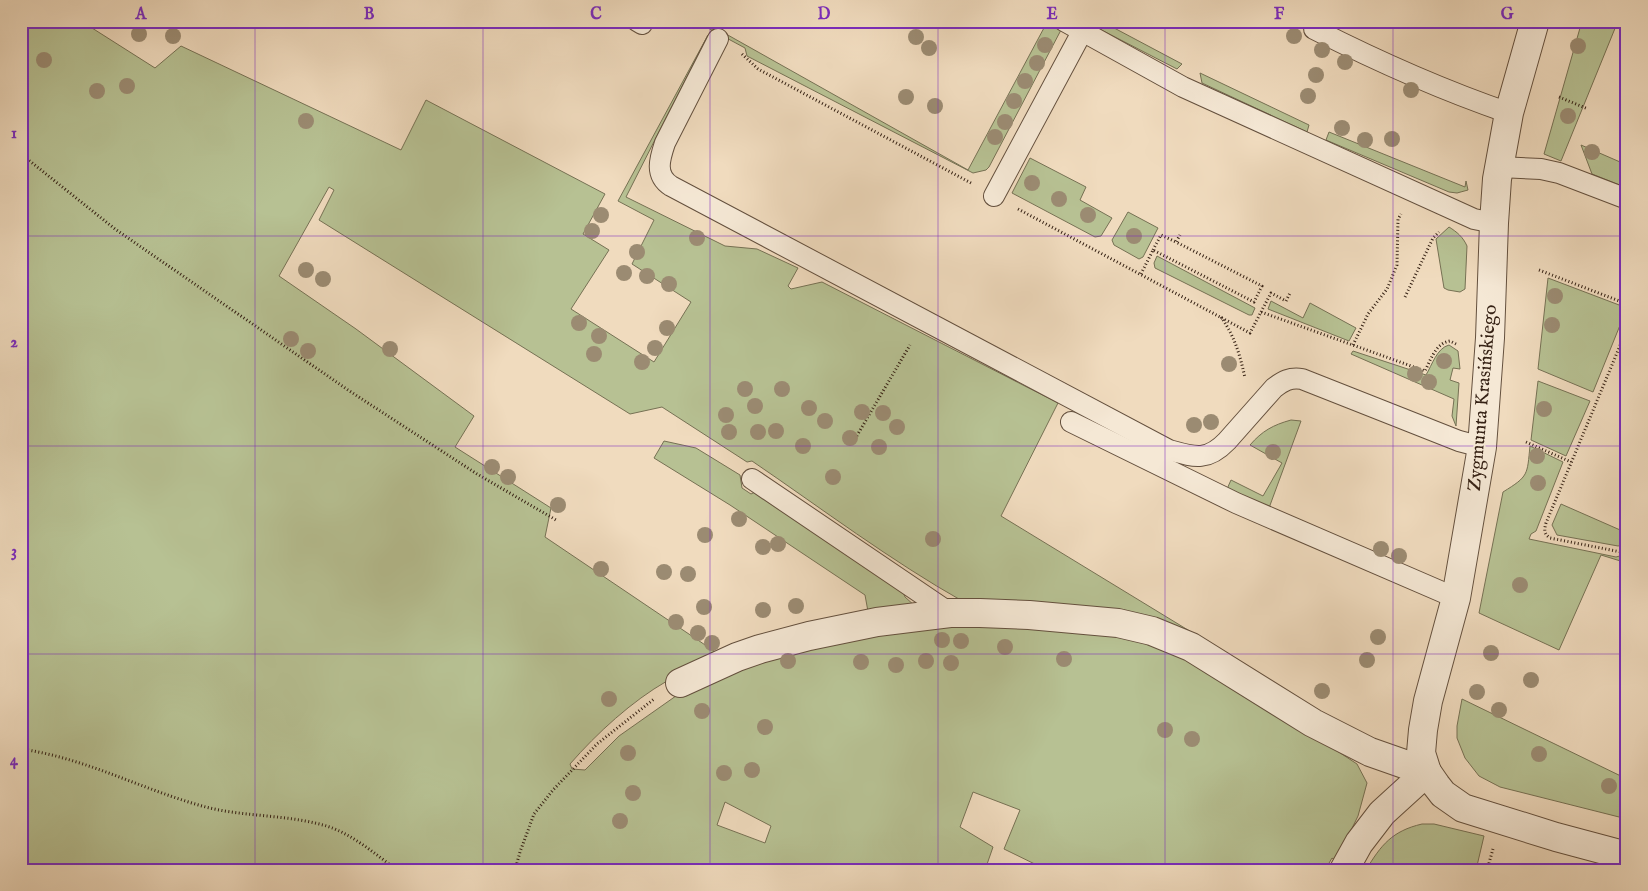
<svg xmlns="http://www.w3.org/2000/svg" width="1648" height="891" font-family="'IM FELL English',serif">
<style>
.green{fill:#b7c193;stroke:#767154;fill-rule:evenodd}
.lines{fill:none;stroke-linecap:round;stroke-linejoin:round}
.service-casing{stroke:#64503e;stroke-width:22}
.minor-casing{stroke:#64503e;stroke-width:30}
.path{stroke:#352114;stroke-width:3;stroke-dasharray:1 2.5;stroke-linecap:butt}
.service{stroke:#f5e8d5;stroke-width:20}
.minor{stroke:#f5e8d5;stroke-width:28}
.tree{fill:#9b8b72}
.grid{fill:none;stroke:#7b2cbf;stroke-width:1;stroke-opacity:0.55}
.labels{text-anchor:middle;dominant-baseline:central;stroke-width:4;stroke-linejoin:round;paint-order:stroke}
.street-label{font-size:19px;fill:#352114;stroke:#f5e8d5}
.neatline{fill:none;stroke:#7b2cbf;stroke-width:2}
.grid-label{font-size:16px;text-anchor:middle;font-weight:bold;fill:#7b2cbf}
</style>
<rect width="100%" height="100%" fill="#f0dbbe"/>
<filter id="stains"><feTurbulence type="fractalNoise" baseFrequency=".004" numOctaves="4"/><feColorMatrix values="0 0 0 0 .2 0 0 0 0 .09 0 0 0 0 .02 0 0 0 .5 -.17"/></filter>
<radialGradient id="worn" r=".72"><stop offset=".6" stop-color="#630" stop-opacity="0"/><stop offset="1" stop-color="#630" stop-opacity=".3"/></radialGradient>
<g class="green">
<path d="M 21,21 L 81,21 L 155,68 L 181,46 L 401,150 L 426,100 L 605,194 L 583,234 L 609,250 L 571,309 L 654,362 L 691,302 L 632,264 L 654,220 L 618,201 L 708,35 L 626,197 L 725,246 L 757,249 L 798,268 L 788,286 L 791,289 L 822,282 L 1058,403 L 1001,516 L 1206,641 L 964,602 C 891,561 821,508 752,461 L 747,462 L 662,407 L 630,414 L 319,220 L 334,190 L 329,187 L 279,276 L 356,329 L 474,416 L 455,447 L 551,508 L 545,537 L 720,655 C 702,664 684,671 667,681 C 632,701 597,733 570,764 L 572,769 L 585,770 L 619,736 L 683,691 L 740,666 L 931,622 L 1138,636 L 1225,677 L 1357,764 L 1367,783 L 1358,816 L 1336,861 L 1332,858 L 1325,870 L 1047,870 L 1004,849 L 1020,810 L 973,792 L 960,827 L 993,847 L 985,870 L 21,870 ZM 725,802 L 771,826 L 765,843 L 717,825 Z"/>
<polygon points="701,21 711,21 710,25 968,170 1045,26 1048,23 1061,30 989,167 986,170 973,173 747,56 745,48 708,28"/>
<polygon points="1084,21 1101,21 1182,64 1177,69"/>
<polygon points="1582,21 1618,21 1561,161 1544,154"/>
<polygon points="1200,73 1309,125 1307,132 1202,83"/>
<polygon points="1329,132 1465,187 1466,181 1468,190 1457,193 1449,192 1326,140"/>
<polygon points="1581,145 1627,165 1627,188 1592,174"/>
<polygon points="1030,158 1086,187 1080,200 1112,218 1101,236 1095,237 1012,193"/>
<polygon points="1128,212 1158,228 1143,257 1139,259 1114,245 1112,240"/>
<path d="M 1449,227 C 1457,232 1463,237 1467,246 L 1465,289 L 1460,292 L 1448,290 L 1444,288 L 1436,239 Z"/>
<polygon points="1157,256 1255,308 1252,315 1249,315 1155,268 1154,263"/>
<polygon points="1548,278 1627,308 1593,392 1538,369"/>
<polygon points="1271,301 1303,318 1310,303 1356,328 1349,341 1268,309"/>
<path d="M 1449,345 L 1458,351 L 1460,369 L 1453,368 L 1450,380 L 1459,383 L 1456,426 L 1452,416 L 1454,399 L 1351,354 L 1353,351 L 1426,375 C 1432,365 1437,348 1449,345 Z"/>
<polygon points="1538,381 1590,401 1566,456 1531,440"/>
<path d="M 1291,420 L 1301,421 L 1269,508 L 1227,489 L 1231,480 L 1263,496 L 1282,463 L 1250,445 C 1262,431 1273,425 1291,420 Z"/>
<polygon points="664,441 696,448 740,475 742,488 751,494 755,492 903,592 905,597 915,606 869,617 865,595 730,505 654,458"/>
<path d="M 1530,446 L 1563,462 L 1536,531 L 1531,534 L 1529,539 L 1616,557 L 1627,554 L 1627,563 L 1601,555 L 1559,650 L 1479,613 L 1503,492 C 1529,476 1527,475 1530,446 Z"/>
<polygon points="1561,504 1627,533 1627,544 1618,546 1557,535 1552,525"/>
<polygon points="1462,699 1627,779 1627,819 1500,787 1479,776 1465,758 1457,738 1457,726"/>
<path d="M 1422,824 L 1434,824 L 1484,836 L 1476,870 L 1366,870 C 1381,845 1392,831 1422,824 Z"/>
</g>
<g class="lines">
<defs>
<g id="service">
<polyline points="637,21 642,24"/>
<polyline points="1064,21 1183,87 1474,219 1494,223"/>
<path d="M 1314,29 C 1377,61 1442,90 1509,113"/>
<path d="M 718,39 L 665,143 C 660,158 654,175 671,186 L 1169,450 C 1194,457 1207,462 1227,441 L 1274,388 C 1283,381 1290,377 1302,379 L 1459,441 L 1482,447"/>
<polyline points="1499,167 1541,169 1559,173 1627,199"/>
<polyline points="994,196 1082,32"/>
<polyline points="1071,422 1236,503 1456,598"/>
<polyline points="752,479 950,613"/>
</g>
<g id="minor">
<polyline points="1535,21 1509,113 1497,179 1494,223 1490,338 1482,447 1456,598 1428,701 1423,730 1421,753 1427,772 1436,785 1443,794 1463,808 1556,837 1627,856"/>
<polyline points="680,683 737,657 760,649 809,636 877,622 950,613 980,613 1029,615 1118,623 1152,631 1191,647 1313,723 1370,752 1427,772"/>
<polyline points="1344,870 1359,843 1382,813 1427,772"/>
</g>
</defs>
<use href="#service" class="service-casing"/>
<use href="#minor" class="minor-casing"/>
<g class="path">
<polyline points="742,54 758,69 971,183"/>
<polyline points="1559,97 1588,109"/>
<polyline points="21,154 115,229 348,390 477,474 556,520"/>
<path d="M 1018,209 L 1250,333 L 1261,312 L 1425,371 C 1431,359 1436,343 1450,341 L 1458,345"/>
<polyline points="1153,250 1161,235 1176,242"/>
<polyline points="1539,270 1627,304"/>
<polyline points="1141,274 1153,250 1254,302 1262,286 1176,242 1180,235"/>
<polyline points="1405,297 1433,238 1439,232"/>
<polyline points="1261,312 1271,293 1286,301 1290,293"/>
<path d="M 1221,317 C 1235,337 1240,355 1245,378"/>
<path d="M 1627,329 L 1546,523 C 1544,530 1544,534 1550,538 L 1621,552 L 1627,550"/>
<polyline points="1353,345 1368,314 1387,289 1397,265 1398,219 1401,214"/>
<polyline points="855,439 910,345"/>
<polyline points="1526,442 1571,462"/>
<path d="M 21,749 C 85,758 141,789 202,806 C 241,817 283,814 323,825 C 350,832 375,854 397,870"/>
<polyline points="515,870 520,852 534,814 553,790 597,744 654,699"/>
<polyline points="1487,870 1493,849"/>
</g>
<use href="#service" class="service"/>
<use href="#minor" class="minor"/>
</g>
<g class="tree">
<circle cx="139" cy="34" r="8"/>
<circle cx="173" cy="36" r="8"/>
<circle cx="1294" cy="36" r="8"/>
<circle cx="916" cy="37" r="8"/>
<circle cx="1045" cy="45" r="8"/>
<circle cx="1578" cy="46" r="8"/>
<circle cx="929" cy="48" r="8"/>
<circle cx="1322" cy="50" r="8"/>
<circle cx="44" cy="60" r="8"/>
<circle cx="1345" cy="62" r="8"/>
<circle cx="1037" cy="63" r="8"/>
<circle cx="1316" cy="75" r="8"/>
<circle cx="1025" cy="81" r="8"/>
<circle cx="127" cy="86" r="8"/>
<circle cx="1411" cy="90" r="8"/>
<circle cx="97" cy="91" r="8"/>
<circle cx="1308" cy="96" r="8"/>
<circle cx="906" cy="97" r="8"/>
<circle cx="1014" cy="101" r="8"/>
<circle cx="935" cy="106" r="8"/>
<circle cx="1568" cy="116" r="8"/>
<circle cx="306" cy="121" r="8"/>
<circle cx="1005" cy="122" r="8"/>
<circle cx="1342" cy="128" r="8"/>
<circle cx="995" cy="137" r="8"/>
<circle cx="1392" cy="139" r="8"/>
<circle cx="1365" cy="140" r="8"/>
<circle cx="1592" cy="152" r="8"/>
<circle cx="1032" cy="183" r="8"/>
<circle cx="1059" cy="199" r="8"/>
<circle cx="601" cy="215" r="8"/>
<circle cx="1088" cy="215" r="8"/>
<circle cx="592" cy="231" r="8"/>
<circle cx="1134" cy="236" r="8"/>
<circle cx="697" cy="238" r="8"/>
<circle cx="637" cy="252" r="8"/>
<circle cx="306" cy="270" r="8"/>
<circle cx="624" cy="273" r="8"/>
<circle cx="647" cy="276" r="8"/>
<circle cx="323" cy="279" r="8"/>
<circle cx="669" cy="284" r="8"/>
<circle cx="1555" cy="296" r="8"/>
<circle cx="579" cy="323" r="8"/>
<circle cx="1552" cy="325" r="8"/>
<circle cx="667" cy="328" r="8"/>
<circle cx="599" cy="336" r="8"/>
<circle cx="291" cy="339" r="8"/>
<circle cx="655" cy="348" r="8"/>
<circle cx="390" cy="349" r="8"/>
<circle cx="308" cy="351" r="8"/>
<circle cx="594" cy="354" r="8"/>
<circle cx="1444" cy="361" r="8"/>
<circle cx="642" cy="362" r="8"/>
<circle cx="1229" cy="364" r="8"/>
<circle cx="1415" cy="374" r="8"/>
<circle cx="1429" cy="382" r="8"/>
<circle cx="745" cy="389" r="8"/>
<circle cx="782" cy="389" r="8"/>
<circle cx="755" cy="406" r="8"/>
<circle cx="809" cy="408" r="8"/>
<circle cx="1544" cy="409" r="8"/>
<circle cx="862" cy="412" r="8"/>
<circle cx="883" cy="413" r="8"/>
<circle cx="726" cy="415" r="8"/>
<circle cx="825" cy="421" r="8"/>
<circle cx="1211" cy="422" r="8"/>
<circle cx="1194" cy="425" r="8"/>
<circle cx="897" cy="427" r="8"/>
<circle cx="776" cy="431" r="8"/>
<circle cx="729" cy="432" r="8"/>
<circle cx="758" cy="432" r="8"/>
<circle cx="850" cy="438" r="8"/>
<circle cx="803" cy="446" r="8"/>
<circle cx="879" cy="447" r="8"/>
<circle cx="1273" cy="452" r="8"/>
<circle cx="1537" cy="456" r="8"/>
<circle cx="492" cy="467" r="8"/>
<circle cx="508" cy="477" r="8"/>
<circle cx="833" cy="477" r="8"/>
<circle cx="1538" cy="483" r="8"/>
<circle cx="558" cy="505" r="8"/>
<circle cx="739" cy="519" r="8"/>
<circle cx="705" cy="535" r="8"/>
<circle cx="933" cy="539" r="8"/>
<circle cx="778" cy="544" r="8"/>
<circle cx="763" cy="547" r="8"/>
<circle cx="1381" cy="549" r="8"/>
<circle cx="1399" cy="556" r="8"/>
<circle cx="601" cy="569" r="8"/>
<circle cx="664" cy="572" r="8"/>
<circle cx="688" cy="574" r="8"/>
<circle cx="1520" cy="585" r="8"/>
<circle cx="796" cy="606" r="8"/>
<circle cx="704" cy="607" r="8"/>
<circle cx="763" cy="610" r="8"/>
<circle cx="676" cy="622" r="8"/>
<circle cx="698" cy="633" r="8"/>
<circle cx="1378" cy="637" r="8"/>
<circle cx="942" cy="640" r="8"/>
<circle cx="961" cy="641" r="8"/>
<circle cx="712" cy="643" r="8"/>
<circle cx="1005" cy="647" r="8"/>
<circle cx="1491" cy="653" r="8"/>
<circle cx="1064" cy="659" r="8"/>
<circle cx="1367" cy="660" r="8"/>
<circle cx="788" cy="661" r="8"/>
<circle cx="926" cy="661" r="8"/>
<circle cx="861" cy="662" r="8"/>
<circle cx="951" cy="663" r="8"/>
<circle cx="896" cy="665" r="8"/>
<circle cx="1531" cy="680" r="8"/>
<circle cx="1322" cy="691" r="8"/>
<circle cx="1477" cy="692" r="8"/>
<circle cx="609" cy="699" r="8"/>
<circle cx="1499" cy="710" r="8"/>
<circle cx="702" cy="711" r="8"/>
<circle cx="765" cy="727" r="8"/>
<circle cx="1165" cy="730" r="8"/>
<circle cx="1192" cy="739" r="8"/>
<circle cx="628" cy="753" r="8"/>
<circle cx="1539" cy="754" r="8"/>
<circle cx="752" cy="770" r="8"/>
<circle cx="724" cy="773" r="8"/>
<circle cx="1609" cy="786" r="8"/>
<circle cx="633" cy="793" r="8"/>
<circle cx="620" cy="821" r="8"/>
</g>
<path class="grid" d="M 255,21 L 255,870M 483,21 L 483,870M 710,21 L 710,870M 938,21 L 938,870M 1165,21 L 1165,870M 1393,21 L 1393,870M 21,236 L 1627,236M 21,446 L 1627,446M 21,654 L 1627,654"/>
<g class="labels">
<g class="street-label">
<text transform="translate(1483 398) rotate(-85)">Zygmunta Krasińskiego</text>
</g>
</g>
<rect width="1648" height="891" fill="none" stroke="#f0dbbe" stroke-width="55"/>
<rect x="28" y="28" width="1592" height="836" class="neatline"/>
<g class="grid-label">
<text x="141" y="19">A</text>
<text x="369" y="19">B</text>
<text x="596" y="19">C</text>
<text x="824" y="19">D</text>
<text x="1052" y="19">E</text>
<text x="1279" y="19">F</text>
<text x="1507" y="19">G</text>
<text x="14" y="138">1</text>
<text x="14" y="347">2</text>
<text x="14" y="556">3</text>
<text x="14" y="765">4</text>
</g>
<rect width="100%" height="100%" filter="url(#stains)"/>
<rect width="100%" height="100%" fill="url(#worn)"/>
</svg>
